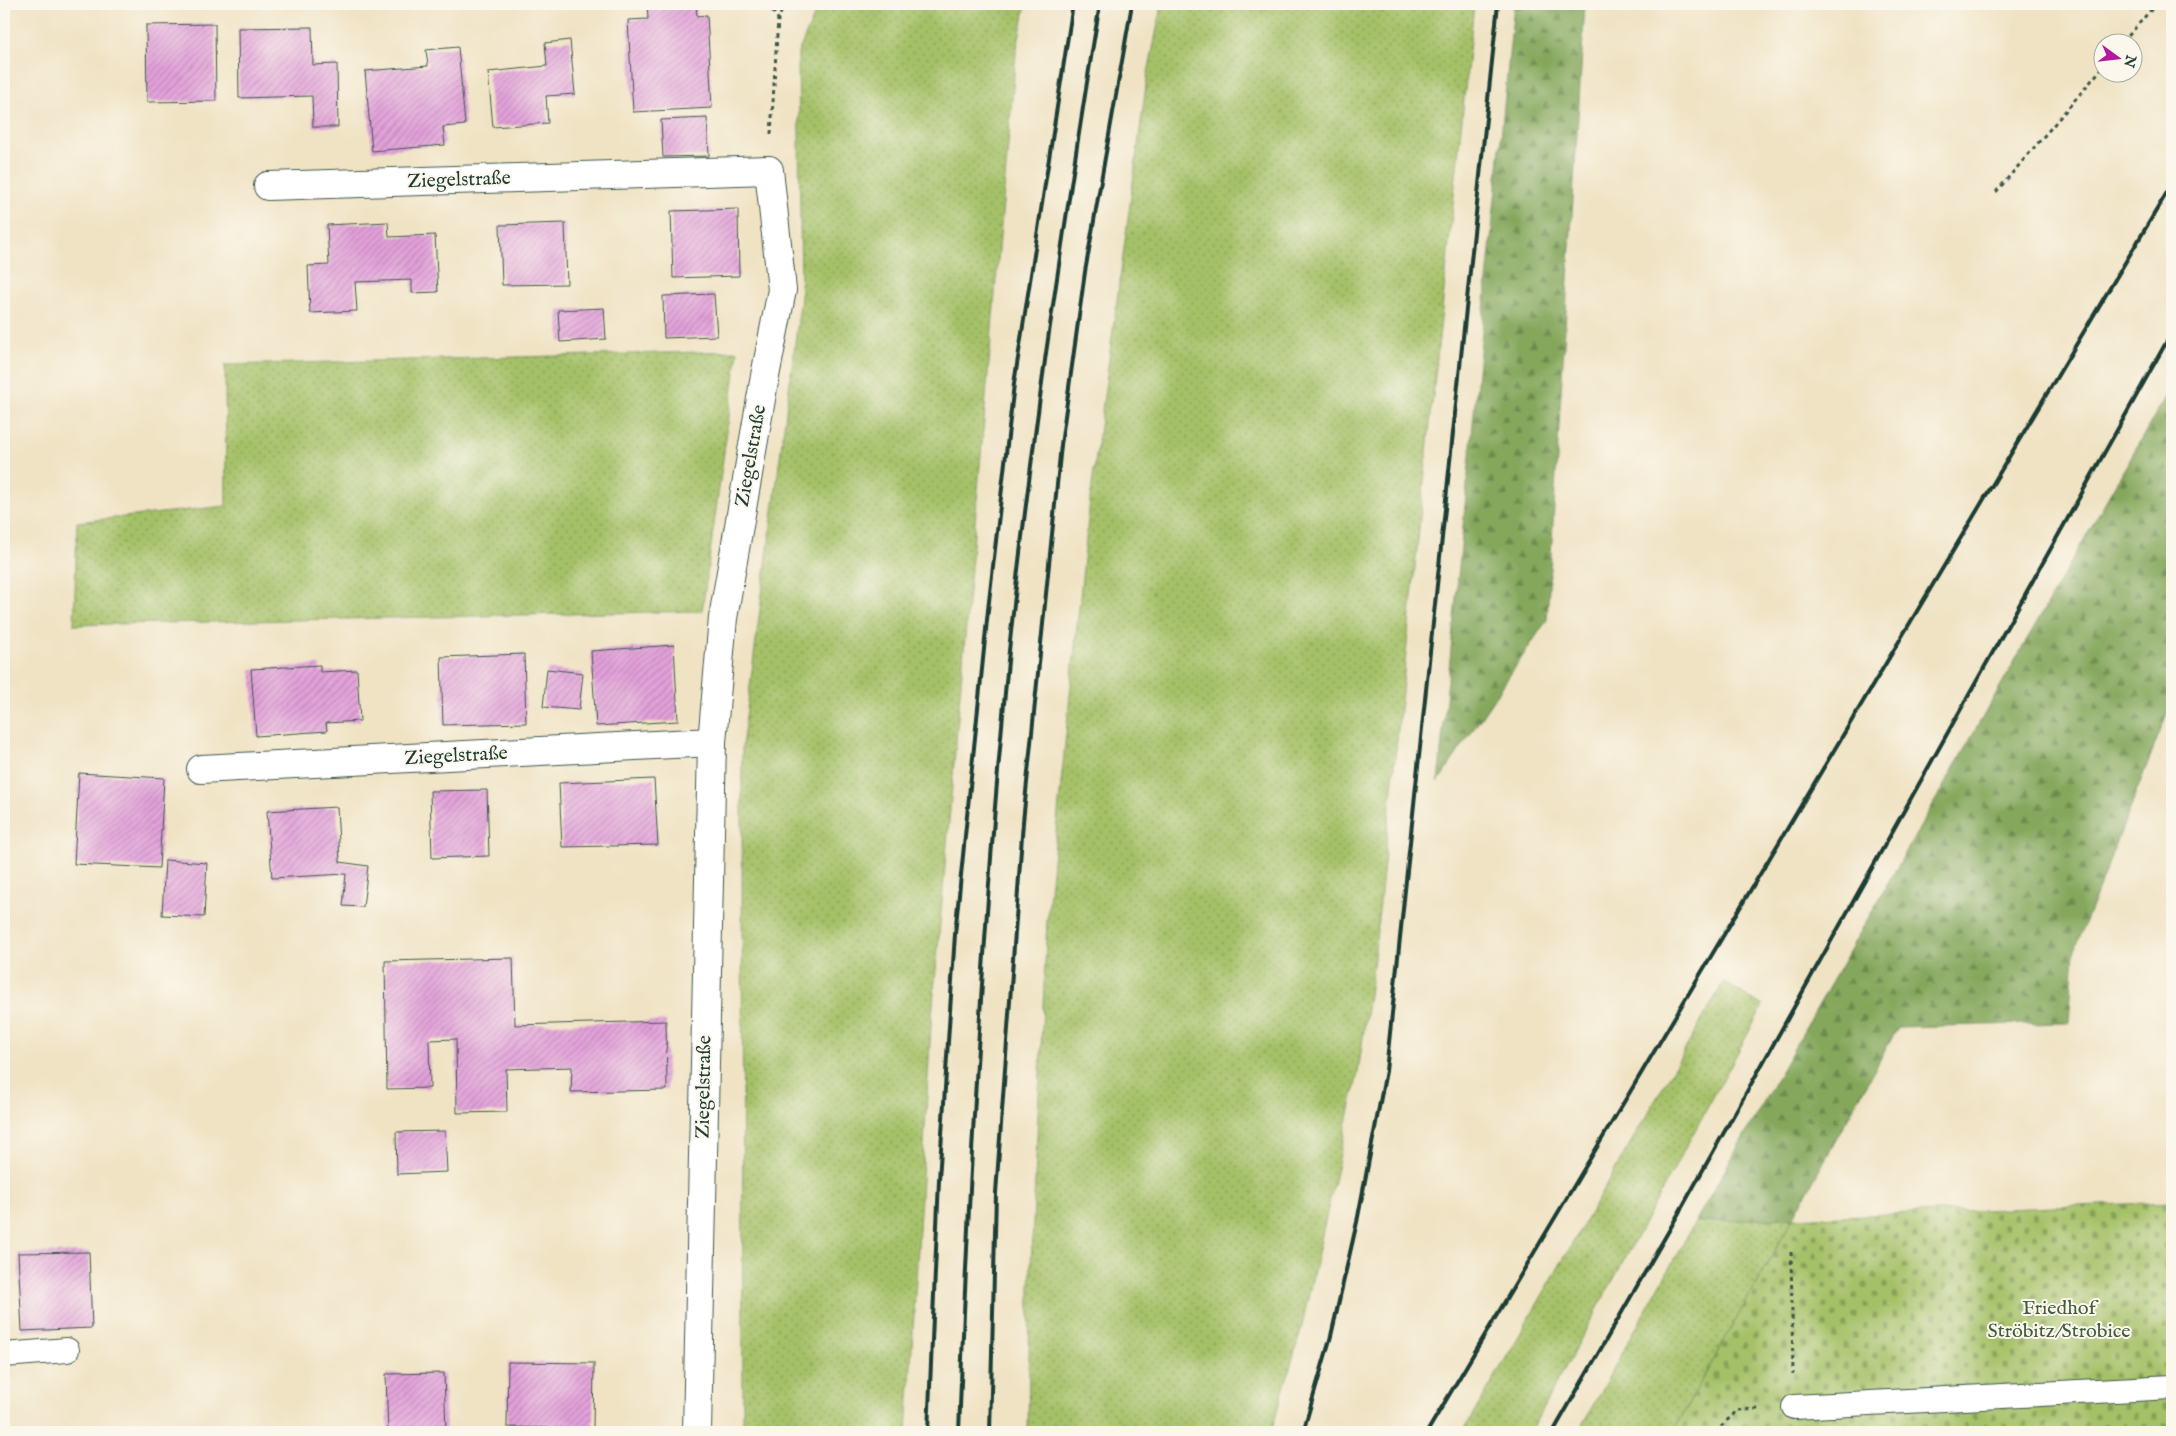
<svg xmlns="http://www.w3.org/2000/svg" width="2176" height="1436" font-family="'IM FELL English',serif">
<style>
.grass{fill:url(#grass-dots);stroke:#627f4e}
.forest{fill:url(#forest-firs);stroke:#527248}
.cemetery{fill:url(#cemetery-stones);stroke:#627f4e}
.building{fill:url(#building-hatch)}
.lines{fill:none;stroke-linecap:round;stroke-linejoin:round}
.lane-casing{stroke:#3e564a;stroke-width:26}
.street-casing{stroke:#3e564a;stroke-width:30}
.path{stroke:#3e564a;stroke-width:3;stroke-dasharray:4 4;stroke-linecap:butt}
.lane{stroke:#fff;stroke-width:24}
.street{stroke:#fff;stroke-width:28}
.rail{stroke:#1f3d34;stroke-width:4}
.labels{text-anchor:middle;dominant-baseline:central;stroke-width:4;stroke-linejoin:round;paint-order:stroke}
.street-label{font-size:20px;fill:#1f3d34;stroke:#fbf7ec}
.park-label{font-size:20px;fill:#405e41;stroke:#fbf7ec}
</style>
<defs>
<pattern id="grass-dots" width="8" height="8" patternUnits="userSpaceOnUse" patternTransform="scale(1.25)"><rect width="8" height="8" fill="#a5c168"/><path d="M2 2h.1M6 6h.1" fill="none" stroke="#869e56" stroke-width="1.8" stroke-linecap="round"/></pattern>
<pattern id="forest-firs" width="22" height="20" patternUnits="userSpaceOnUse" patternTransform="scale(1.25)"><rect width="22" height="20" fill="#84a75c"/><path d="M5 1l3.5 6h-7zM16 11l3.5 6h-7z" fill="#6b894d"/></pattern>
<pattern id="cemetery-stones" width="16" height="16" patternUnits="userSpaceOnUse" patternTransform="scale(1.25)"><rect width="16" height="16" fill="#a5c168"/><path d="M2 7V4a2 2 0 0 1 4 0v3zM10 15v-3a2 2 0 0 1 4 0v3z" fill="#869e56"/></pattern>
<pattern id="building-hatch" width="6" height="6" patternUnits="userSpaceOnUse" patternTransform="scale(1.25)"><rect width="6" height="6" fill="#e3a1da"/><path d="M-1 1l2-2M0 6l6-6M5 7l2-2" fill="none" stroke="#b784b2"/></pattern>
</defs>
<rect width="100%" height="100%" fill="#fbf7ec"/>
<filter id="ink" filterUnits="userSpaceOnUse"><feTurbulence type="fractalNoise" baseFrequency=".02" numOctaves="2"/><feDisplacementMap in="SourceGraphic" scale="10" xChannelSelector="R" yChannelSelector="G"/><feConvolveMatrix kernelMatrix="1 2 1 2 8 2 1 2 1" color-interpolation-filters="sRGB"/></filter>
<filter id="wash" filterUnits="userSpaceOnUse"><feTurbulence type="fractalNoise" baseFrequency=".0096" numOctaves="4" result="noise"/><feDisplacementMap in="SourceGraphic" scale="20" xChannelSelector="R" yChannelSelector="G"/><feGaussianBlur stdDeviation="1.12" result="paint"/><feColorMatrix in="noise" values="0 0 0 0 0 0 0 0 0 0 0 0 0 0 0 0 0 1.4 0 .05"/><feComposite in="paint" operator="in"/></filter>
<g filter="url(#wash)">
<rect width="100%" height="100%" fill="#f0e3c4"/>
<g class="grass">
<polygon points="819,4 1026,4 1016,53 931,1027 907,1432 743,1432 742,747 801,297 798,53"/>
<polygon points="1162,4 1474,4 1374,959 1358,1073 1300,1334 1271,1432 1028,1432 1030,1288 1047,920 1090,500 1147,78"/>
<polygon points="738,351 702,611 74,625 77,522 226,506 225,365"/>
<polygon points="1724,982 1763,1006 1530,1432 1463,1432"/>
<polygon points="1793,1218 1673,1432 1578,1432 1695,1222"/>
</g>
<g class="forest">
<polygon points="1514,4 1585,4 1547,620 1438,782"/>
<polygon points="2172,385 2172,701 2074,952 2069,1023 1898,1027 1793,1218 1695,1222"/>
</g>
<polygon class="cemetery" points="2172,1202 2172,1432 1673,1432 1793,1218"/>
<g id="blocks">
<g class="building">
<polygon points="647,4 696,4 697,16 707,15 712,108 633,112 628,20 648,19"/>
<polygon points="215,24 216,101 147,102 146,25"/>
<polygon points="312,27 313,65 337,64 338,127 313,127 312,96 239,98 238,28"/>
<polygon points="570,40 575,94 546,96 548,123 493,127 488,72 547,66 545,43"/>
<polygon points="458,47 465,125 443,127 445,145 372,151 365,71 428,66 426,50"/>
<polygon points="707,118 709,156 663,157 661,120"/>
<polygon points="738,209 739,276 673,278 671,211"/>
<polygon points="388,222 389,237 435,235 438,292 412,293 412,280 355,282 357,311 310,313 308,266 329,265 327,225"/>
<polygon points="565,223 567,284 502,285 500,225"/>
<polygon points="714,294 717,336 664,338 663,296"/>
<polygon points="604,308 606,339 560,342 558,310"/>
<polygon points="674,645 678,721 596,726 591,651"/>
<polygon points="524,654 526,723 443,725 441,657"/>
<polygon points="320,665 320,672 357,670 360,721 326,723 327,731 256,736 251,669"/>
<polygon points="547,669 583,673 579,710 543,707"/>
<polygon points="79,773 164,778 159,868 74,864"/>
<polygon points="654,779 658,845 562,847 559,783"/>
<polygon points="487,790 489,856 432,858 430,791"/>
<polygon points="337,807 340,862 368,866 363,907 343,906 346,874 272,878 267,811"/>
<polygon points="165,860 207,863 204,917 162,915"/>
<polygon points="513,958 515,1025 666,1021 667,1090 571,1092 572,1067 506,1069 507,1112 457,1113 456,1039 429,1040 430,1088 387,1089 385,961"/>
<polygon points="445,1131 447,1172 397,1174 396,1132"/>
<polygon points="89,1252 92,1328 22,1331 18,1253"/>
<polygon points="508,1362 594,1363 593,1429 507,1427"/>
<polygon points="444,1373 446,1432 388,1432 386,1374"/>
</g>
</g>
</g>
<g filter="url(#ink)">
<use href="#blocks" fill-opacity="0" stroke="#3e564a" stroke-width="1"/>
<g class="lines">
<defs>
<g id="lane">
<polyline points="4,1355 67,1350"/>
<polyline points="1794,1407 2172,1387"/>
</g>
<g id="street">
<polyline points="268,186 769,170 782,290 765,376 723,618 712,742 697,1432"/>
<polyline points="201,769 712,742"/>
</g>
</defs>
<use href="#lane" class="lane-casing"/>
<use href="#street" class="street-casing"/>
<g class="path">
<polyline points="768,4 778,19"/>
<polyline points="2123,42 2156,4"/>
<polyline points="771,134 778,19 785,4"/>
<polyline points="1996,192 2104,66"/>
<polyline points="1791,1252 1793,1374"/>
<polyline points="1715,1432 1738,1410 1760,1409"/>
</g>
<use href="#lane" class="lane"/>
<use href="#street" class="street"/>
<g class="rail">
<polyline points="928,1432 939,1180 955,934 988,610 1014,384 1073,4"/>
<path d="M 959,1432 C 969,1175 983,918 1008,661 C 1018,558 1032,456 1046,353 C 1063,237 1080,120 1100,4"/>
<polyline points="990,1432 996,1193 1023,822 1061,445 1085,272 1132,4"/>
<polyline points="1303,1432 1331,1336 1357,1222 1386,1071 1498,4"/>
<polyline points="1427,1432 2172,184"/>
<polyline points="1553,1432 1671,1227 2172,332"/>
</g>
</g>
</g>
<g class="labels">
<g class="street-label">
<text transform="translate(459 180) rotate(-2)">Ziegelstraße</text>
<text transform="translate(751 456) rotate(-80)">Ziegelstraße</text>
<text transform="translate(456 756) rotate(-3)">Ziegelstraße</text>
<text transform="translate(704 1087) rotate(-89)">Ziegelstraße</text>
</g>
<g class="park-label">
<text x="2059" y="1308">Friedhof<tspan x="2059" dy="23">Ströbitz/Strobice</tspan></text>
</g>
</g>
<rect width="2176" height="1436" fill="none" stroke="#fbf7ec" stroke-width="20"/>
<g transform="translate(2118 58) rotate(105)"><circle r="24" fill="#fbf7ec" stroke="#a3ada2"/>
<path d="M0-4L9 19L0 12L-9 19Z" fill="#b5179e"/>
<text y="-8" font-size="14" font-weight="bold" text-anchor="middle" fill="#1f3d34">N</text>
</g>
</svg>
